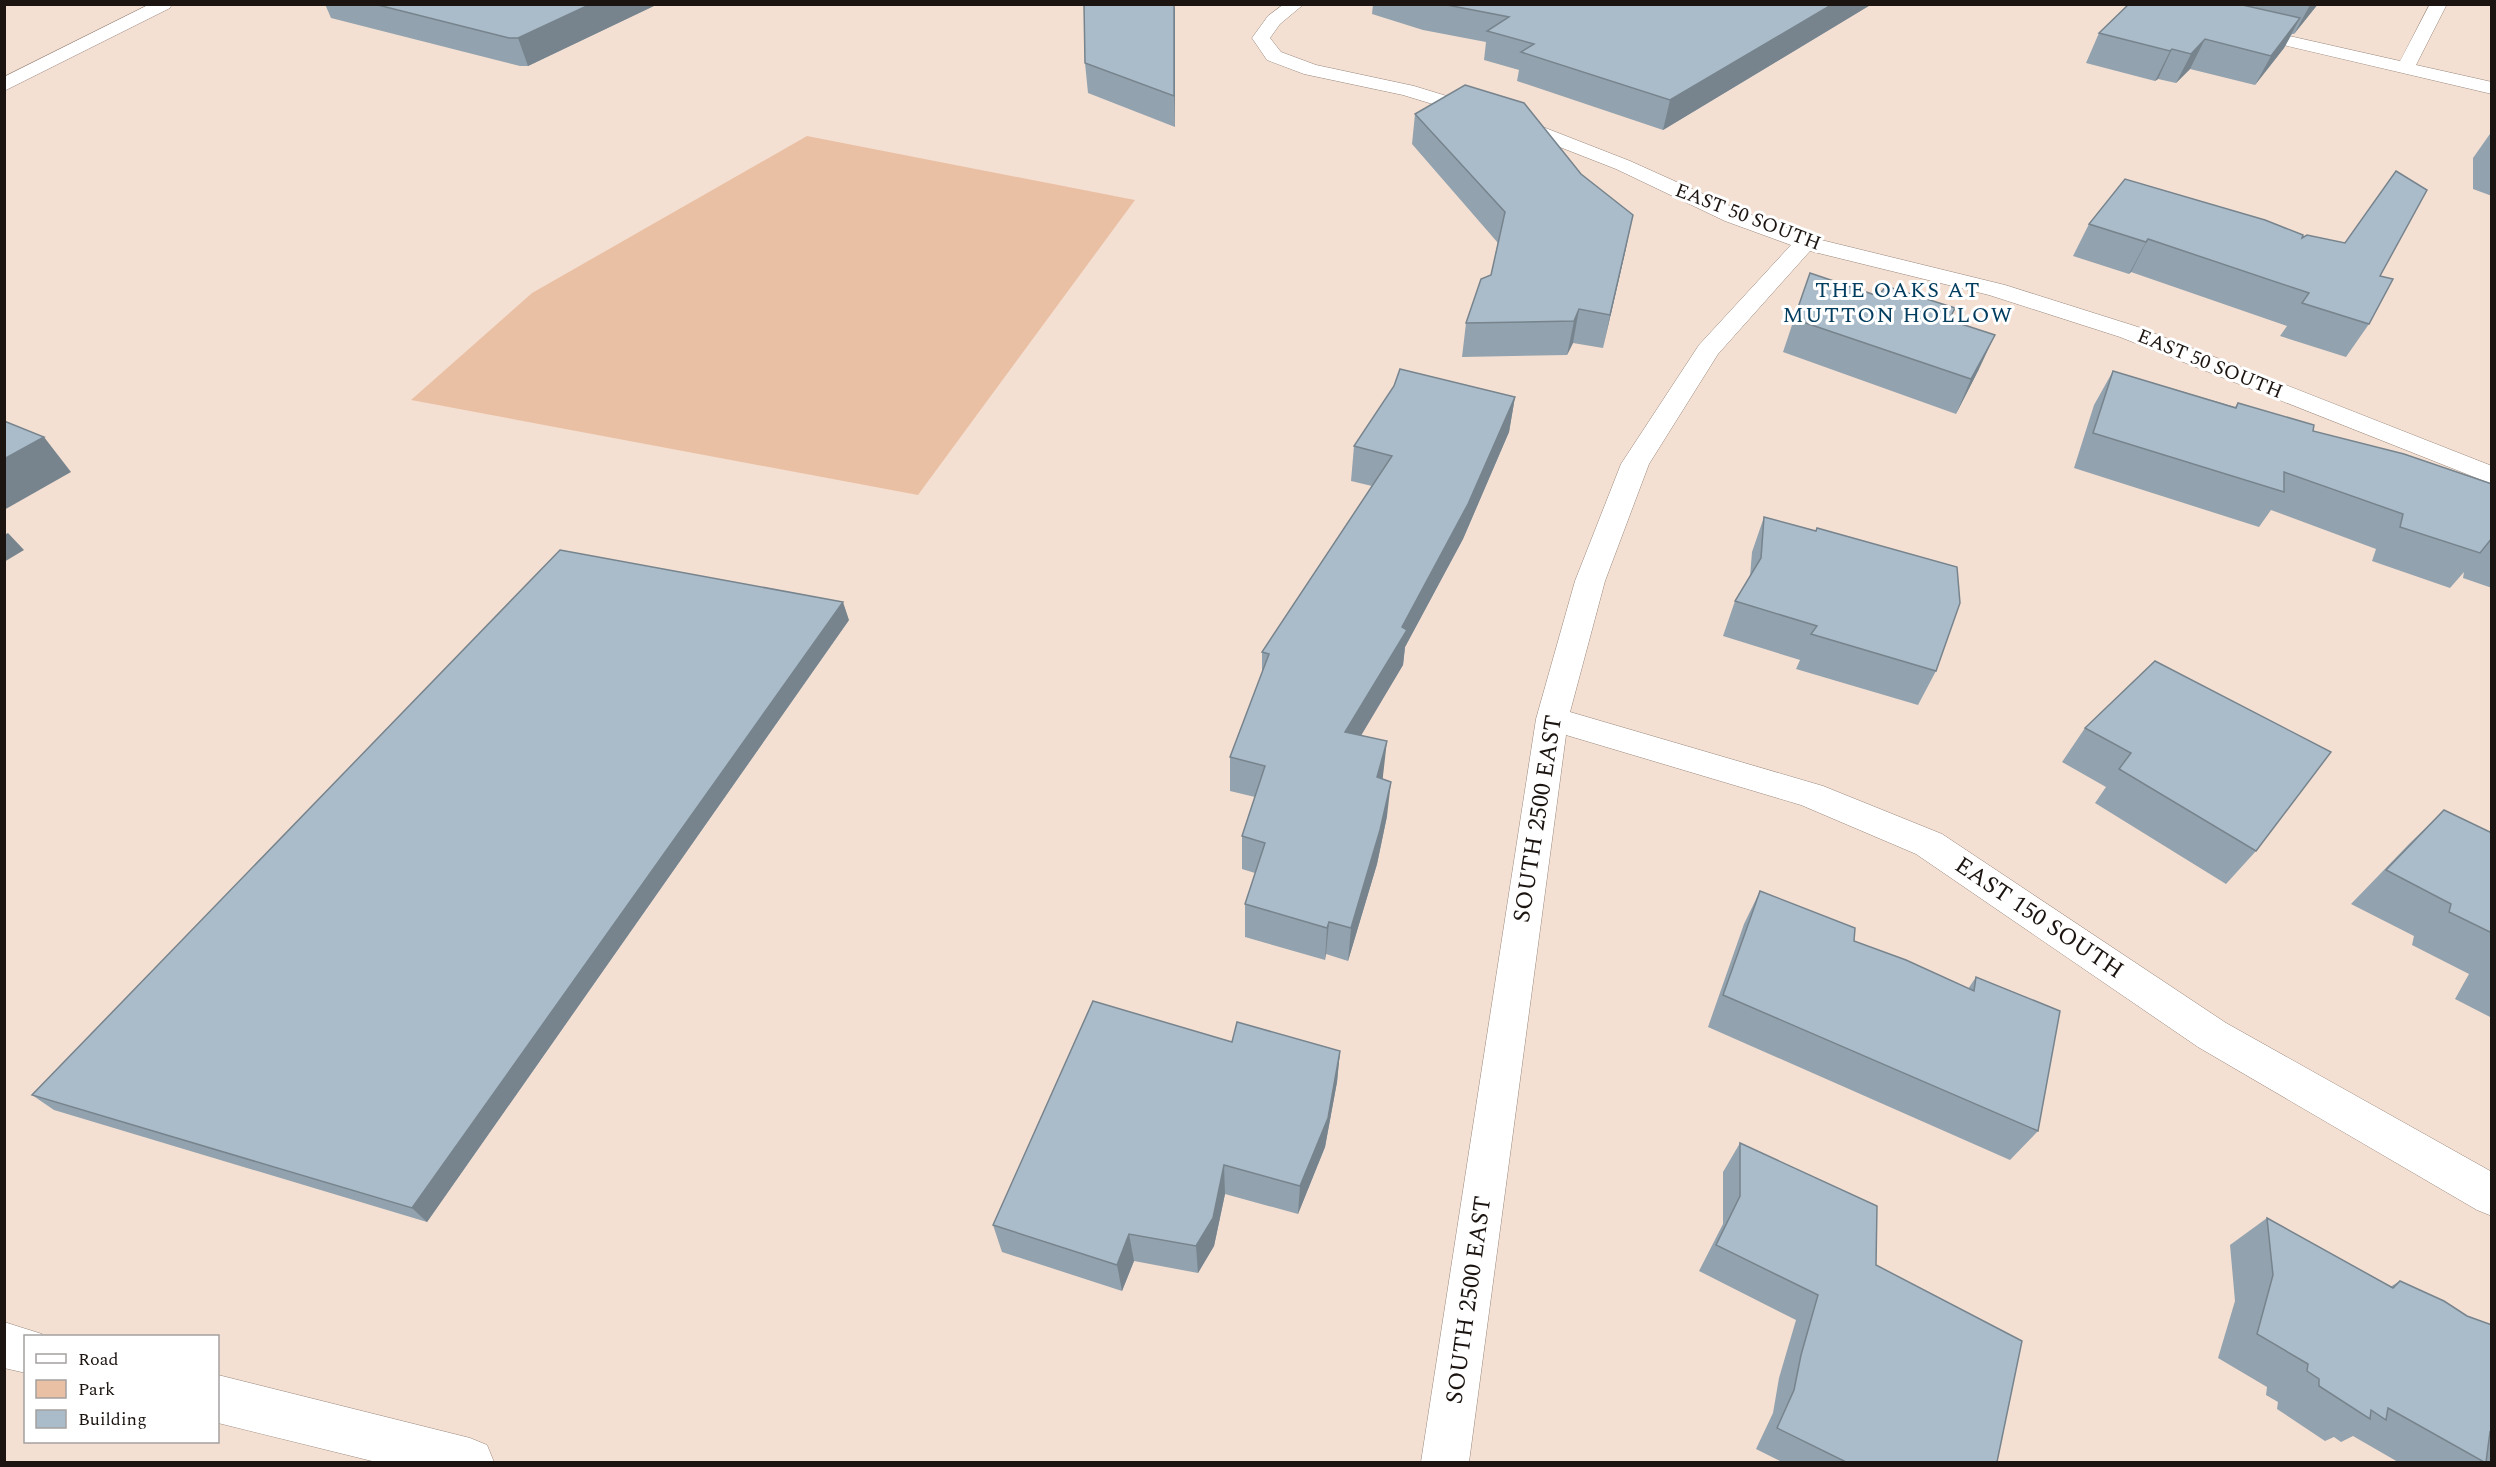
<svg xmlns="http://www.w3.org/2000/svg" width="2496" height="1467" font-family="Spectral,serif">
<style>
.green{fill:#eac0a4}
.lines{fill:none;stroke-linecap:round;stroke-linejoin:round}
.minor-casing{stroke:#99877b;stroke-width:1}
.tertiary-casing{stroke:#99877b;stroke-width:1}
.minor{fill:#fff;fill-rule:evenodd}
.tertiary{fill:#fff;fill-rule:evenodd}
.wall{fill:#92a2ae}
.shaded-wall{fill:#77848d}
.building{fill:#aabcca;stroke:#77848d;stroke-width:1.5}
.labels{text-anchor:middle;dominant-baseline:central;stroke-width:6;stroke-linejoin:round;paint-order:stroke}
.far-street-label{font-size:20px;fill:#1b1410;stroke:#fff}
.far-neighbourhood-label{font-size:22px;letter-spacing:1.5px;fill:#003c5e;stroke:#fff}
.street-label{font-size:24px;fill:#1b1410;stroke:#fff}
</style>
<rect width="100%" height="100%" fill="#f4e0d3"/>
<polygon class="green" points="807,136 1135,200 918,495 411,400 532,293"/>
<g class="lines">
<defs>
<g id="minor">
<polygon points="150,4 172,4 170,8 4,91 4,77"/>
<polygon points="1284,4 1304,4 1280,24 1270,38 1281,52 1316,65 1414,86 1525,120 1630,161 1741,211 1813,238 2005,285 2138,327 2492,466 2492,484 2120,337 1989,295 1810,251 1718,354 1649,464 1605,581 1570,712 1823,786 1942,834 2226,1023 2492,1172 2492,1216 2477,1210 2198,1047 1916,854 1801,805 1566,735 1469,1462 1421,1462 1536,719 1575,581 1621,464 1699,345 1791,245 1725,221 1616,169 1511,128 1403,95 1304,74 1267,60 1252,38 1268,16"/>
<polygon points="2430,4 2447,4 2416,65 2492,82 2492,94 2245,36 2239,35 2236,31 2239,27 2245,26 2400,61"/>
</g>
<g id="tertiary">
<polygon points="4,1322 42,1334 44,1336 26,1336 26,1373 4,1368"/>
<polygon points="218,1375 470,1438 487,1445 494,1462 376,1462 218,1423"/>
</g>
</defs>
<use href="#minor" class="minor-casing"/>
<use href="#tertiary" class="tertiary-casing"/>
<use href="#minor" class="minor"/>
<use href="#tertiary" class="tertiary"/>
</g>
<g class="wall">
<polygon points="325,4 658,4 528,66 520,66 331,18"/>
<polygon points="1084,4 1174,4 1175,127 1088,93 1085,63"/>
<polygon points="1373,4 1872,4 1663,130 1517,81 1519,70 1484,60 1486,42 1423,30 1372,14"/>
<polygon points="2129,4 2318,4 2294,34 2292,34 2284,48 2255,85 2190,69 2176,83 2158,79 2155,81 2086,63 2099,33"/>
<polygon points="1415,114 1626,248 1603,348 1573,343 1567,355 1462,357 1466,323 1491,275 1498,243 1412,144"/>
<polygon points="2492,131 2492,196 2473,189 2473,158"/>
<polygon points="2089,224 2302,238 2380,276 2369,324 2346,357 2280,336 2287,326 2131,272 2129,274 2073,256"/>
<polygon points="1878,296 1955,308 1950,320 1979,369 1956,414 1783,352 1794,319"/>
<polygon points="2113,371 2235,407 2238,403 2313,431 2492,484 2492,588 2463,578 2464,572 2450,588 2372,561 2376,549 2271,510 2259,527 2074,468 2094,405"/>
<polygon points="1515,397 1509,432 1463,539 1405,647 1403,665 1361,735 1383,776 1383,779 1387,816 1377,864 1348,961 1326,954 1325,960 1245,937 1245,904 1255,873 1242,869 1242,836 1255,797 1230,791 1230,757 1262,673 1262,652 1372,486 1351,481 1354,446"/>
<polygon points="1764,517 1816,531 1817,528 1936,671 1918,705 1796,669 1800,660 1723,636 1735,601 1750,577 1752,552"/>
<polygon points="849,620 427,1222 54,1110 32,1095"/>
<polygon points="2085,728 2331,752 2256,851 2226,884 2095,803 2106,787 2062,762"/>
<polygon points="2444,810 2492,833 2492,1018 2455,999 2469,974 2412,945 2414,936 2351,904 2409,844"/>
<polygon points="1760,891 1854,941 1968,989 1976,977 2038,1131 2010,1160 1708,1027 1744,924"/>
<polygon points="1232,1042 1340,1051 1337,1082 1325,1147 1298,1214 1225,1194 1214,1246 1198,1273 1134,1261 1122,1291 1002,1252 993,1225"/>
<polygon points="1740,1143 1876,1265 1997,1462 1782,1462 1756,1449 1773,1413 1779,1378 1796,1320 1699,1271 1723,1224 1723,1172"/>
<polygon points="2267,1218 2390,1287 2400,1281 2467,1316 2492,1325 2492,1462 2398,1462 2353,1436 2341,1442 2334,1437 2325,1441 2277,1409 2278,1402 2266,1395 2267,1387 2218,1358 2235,1301 2230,1245"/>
</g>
<g class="shaded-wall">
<polygon points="591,4 658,4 528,66 518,38"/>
<polygon points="1174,4 1175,9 1175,127 1174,96"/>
<polygon points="1833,4 1872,4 1663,130 1670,100"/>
<polygon points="2311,4 2318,4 2294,34 2310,5"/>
<polygon points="2300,18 2284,48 2255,85 2271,56"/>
<polygon points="2205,39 2190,69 2176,83 2191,54"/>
<polygon points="2172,49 2158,79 2155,81 2170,51"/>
<polygon points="1633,215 1626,248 1603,348 1610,315"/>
<polygon points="2148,239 2131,272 2129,274 2146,242"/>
<polygon points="1579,309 1573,343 1567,355 1574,321"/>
<polygon points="1995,335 1979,369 1956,414 1971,379"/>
<polygon points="1515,397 1509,432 1463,539 1405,647 1403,665 1343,766 1345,732 1402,627"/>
<polygon points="44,437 71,472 4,510 4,459"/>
<polygon points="8,533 24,550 4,562 4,535"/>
<polygon points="843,602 849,620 427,1222 412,1208"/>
<polygon points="1387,741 1383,776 1374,811 1377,777"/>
<polygon points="1391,782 1387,816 1377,864 1348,961 1351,928"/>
<polygon points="1329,922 1326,954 1325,960 1327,928"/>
<polygon points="1340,1051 1337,1082 1325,1147 1298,1214 1300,1186"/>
<polygon points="1224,1165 1225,1194 1214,1246 1198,1273 1196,1246"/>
<polygon points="1129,1234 1134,1261 1122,1291 1117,1265"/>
</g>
<g class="building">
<polygon points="374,4 591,4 518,38 509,38"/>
<polygon points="1084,4 1174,4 1174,96 1085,63"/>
<polygon points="1442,4 1833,4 1670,100 1521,52 1534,44 1487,31 1509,17"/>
<polygon points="2129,4 2238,4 2300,18 2271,56 2205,39 2191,54 2172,49 2170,51 2099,33"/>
<polygon points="1465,85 1524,103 1581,174 1633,215 1610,315 1579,309 1574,321 1466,323 1481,279 1491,275 1505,212 1415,114"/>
<polygon points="2396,171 2427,190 2380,276 2393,279 2369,324 2302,303 2309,293 2148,239 2146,242 2089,224 2125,179 2265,220 2303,235 2302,238 2307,235 2345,243"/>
<polygon points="1810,273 1878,296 1886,286 1955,308 1949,320 1995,335 1971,379 1794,319"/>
<polygon points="1400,369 1515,397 1468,504 1402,627 1407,630 1345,732 1387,741 1377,777 1391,782 1380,830 1351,928 1329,922 1327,928 1245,904 1265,843 1242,836 1265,766 1230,757 1269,654 1262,652 1392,456 1354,446 1394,386"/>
<polygon points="2113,371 2236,408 2238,403 2314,425 2313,431 2404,454 2492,484 2492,538 2480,553 2400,527 2403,514 2284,472 2284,492 2093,433"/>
<polygon points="4,421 44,437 4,459"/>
<polygon points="1764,517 1816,531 1817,528 1957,567 1960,603 1936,671 1811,634 1817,626 1735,601 1761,558"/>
<polygon points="560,550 843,602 412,1208 32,1095"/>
<polygon points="2155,661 2331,752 2256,851 2119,769 2131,753 2085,728"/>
<polygon points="2444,810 2492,833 2492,933 2449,912 2451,904 2386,870"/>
<polygon points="1760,891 1855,928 1854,941 1906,960 1974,991 1976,977 2060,1011 2038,1131 1723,995"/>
<polygon points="1093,1001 1232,1042 1237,1022 1340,1051 1328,1118 1300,1186 1224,1165 1213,1218 1196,1246 1129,1234 1117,1265 993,1225"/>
<polygon points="1740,1143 1877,1206 1876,1265 2022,1341 1997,1462 1846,1462 1777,1428 1794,1390 1801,1355 1818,1295 1716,1245 1740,1196"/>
<polygon points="2267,1218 2393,1288 2400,1281 2444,1301 2467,1316 2492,1325 2492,1433 2490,1432 2486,1462 2484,1462 2388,1408 2386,1420 2371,1410 2370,1419 2319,1386 2319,1379 2307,1371 2308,1364 2257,1334 2273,1275"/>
</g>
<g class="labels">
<g class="far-street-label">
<text transform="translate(1748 217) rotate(21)">EAST 50 SOUTH</text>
<text transform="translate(2210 364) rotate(22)">EAST 50 SOUTH</text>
</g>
<g class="far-neighbourhood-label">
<text x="1898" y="290">THE OAKS AT<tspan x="1898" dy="25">MUTTON HOLLOW</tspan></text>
</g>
<g class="street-label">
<text transform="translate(1538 819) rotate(-81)">SOUTH 2500 EAST</text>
<text transform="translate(2039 918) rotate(34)">EAST 150 SOUTH</text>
<text transform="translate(1469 1300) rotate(-82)">SOUTH 2500 EAST</text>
</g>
</g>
<rect width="2496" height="1467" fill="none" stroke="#1b1410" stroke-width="12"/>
<rect x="24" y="1335" width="195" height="108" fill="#ffffff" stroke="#a4a19f" stroke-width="1.5"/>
<rect x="36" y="1354" width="30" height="9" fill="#ffffff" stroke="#a4a19f" stroke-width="1.5"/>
<text x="78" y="1365" font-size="18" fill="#1b1410">Road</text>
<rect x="36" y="1380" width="30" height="18" fill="#eac0a4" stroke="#a4a19f" stroke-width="1.5"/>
<text x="78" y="1395" font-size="18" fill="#1b1410">Park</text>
<rect x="36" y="1410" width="30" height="18" fill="#aabcca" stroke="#a4a19f" stroke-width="1.5"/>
<text x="78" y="1425" font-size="18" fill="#1b1410">Building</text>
</svg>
